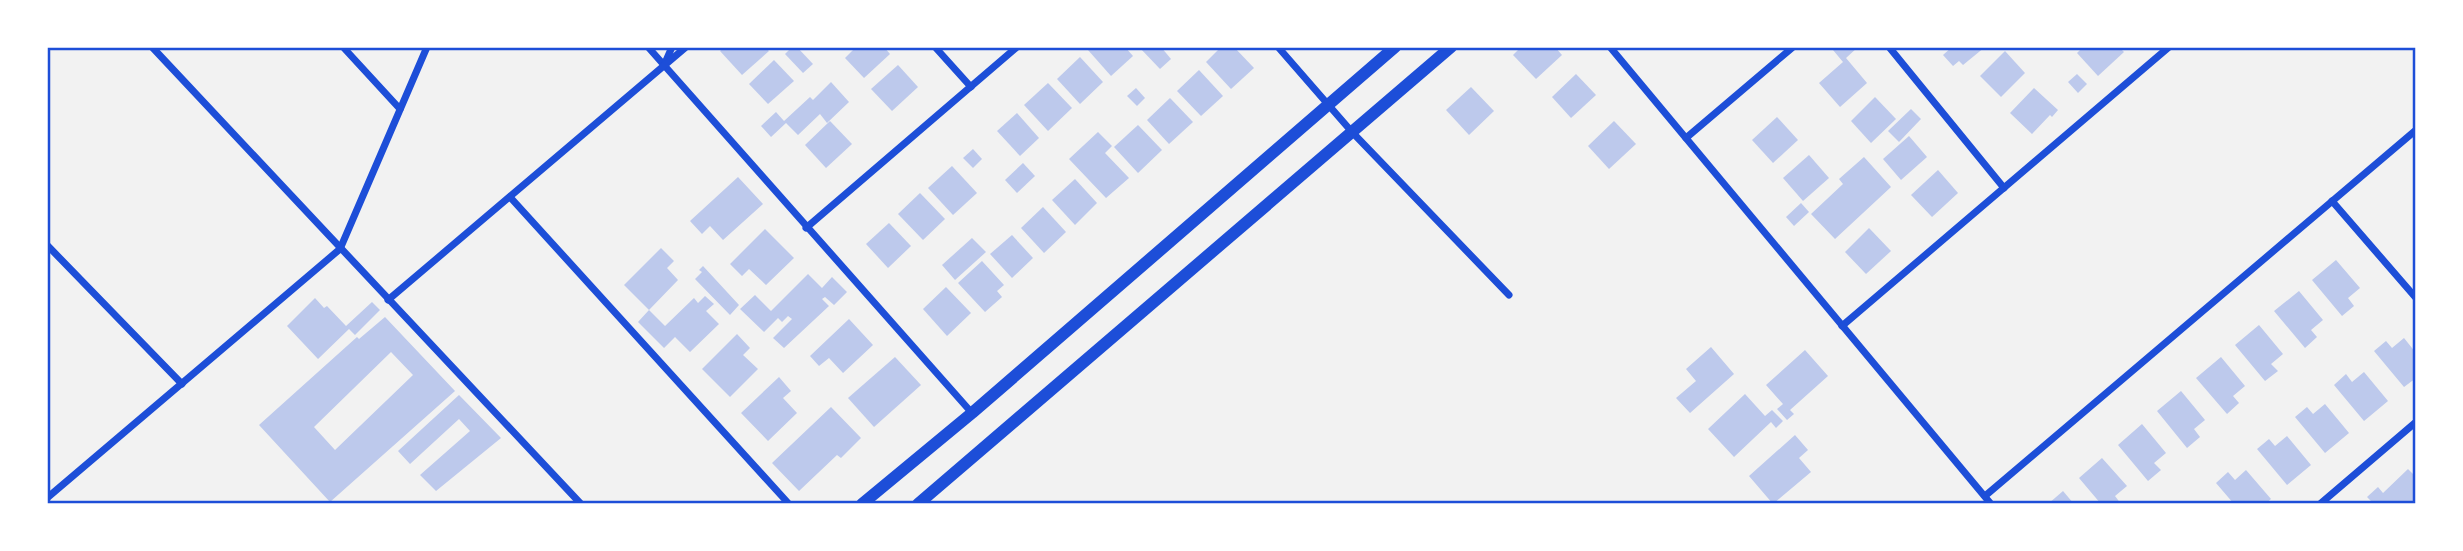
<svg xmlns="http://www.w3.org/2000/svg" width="2463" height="551" font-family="Arial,sans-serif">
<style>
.building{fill:#bdc9ec;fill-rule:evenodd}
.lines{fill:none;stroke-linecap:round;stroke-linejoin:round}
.minor{stroke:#1d4ed8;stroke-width:7}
.tertiary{stroke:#1d4ed8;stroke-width:12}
.neatline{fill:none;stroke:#1d4ed8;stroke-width:2.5}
</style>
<rect width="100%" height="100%" fill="#f2f2f2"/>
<g class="building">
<polygon points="724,47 765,47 769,51 742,75 720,51"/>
<polygon points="792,47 797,47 813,64 803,73 785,54"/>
<polygon points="856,47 884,47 890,54 864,78 845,58"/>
<polygon points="1091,47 1125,47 1133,56 1111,76 1088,50"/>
<polygon points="1139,47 1161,47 1171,59 1160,69"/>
<polygon points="1221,47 1234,47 1254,68 1231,89 1206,62"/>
<polygon points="1521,47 1555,47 1562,55 1536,79 1513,55"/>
<polygon points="1835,47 1858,47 1846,58 1867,83 1840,107 1819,83 1843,62 1833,50"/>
<polygon points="1952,47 1985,47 1963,65 1959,61 1953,66 1943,55"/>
<polygon points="2083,47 2119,47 2124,52 2098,76 2077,53"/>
<polygon points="2005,51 2025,73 2001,97 1980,76"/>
<polygon points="1080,57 1103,82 1080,104 1057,79"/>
<polygon points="774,60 794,81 768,104 749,84"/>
<polygon points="898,65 918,87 892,111 871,89"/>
<polygon points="1199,70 1223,96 1201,116 1177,91"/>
<polygon points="1576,74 1596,95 1571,118 1552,97"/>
<polygon points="2077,74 2087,84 2078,93 2068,82"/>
<polygon points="831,82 849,102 827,123 820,114 798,135 786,123 771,137 761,126 776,112 784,121 810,97 813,100"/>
<polygon points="1048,83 1072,108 1048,131 1024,105"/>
<polygon points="1471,87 1494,111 1469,135 1446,110"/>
<polygon points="1136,88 1145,98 1137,106 1127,96"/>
<polygon points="2034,88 2058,110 2052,117 2050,115 2032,134 2010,113"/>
<polygon points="1875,97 1896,119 1871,143 1851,121"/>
<polygon points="1170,98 1193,122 1169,144 1147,120"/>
<polygon points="1911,109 1921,119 1899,142 1888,131"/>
<polygon points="1017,113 1039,138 1020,156 997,131"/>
<polygon points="1777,117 1798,140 1773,163 1752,140"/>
<polygon points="830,121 852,144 826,168 805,145"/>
<polygon points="1614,121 1636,144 1609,169 1588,146"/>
<polygon points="1138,125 1162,150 1138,173 1114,147"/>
<polygon points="1098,132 1112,146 1105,153 1129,178 1106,198 1069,159"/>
<polygon points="1909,136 1927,157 1901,180 1883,159"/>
<polygon points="973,149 982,159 973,168 963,158"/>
<polygon points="1809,155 1829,178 1803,201 1783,178"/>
<polygon points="1864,157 1891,187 1835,239 1811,214 1843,184 1839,179"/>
<polygon points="1023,163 1035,176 1017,193 1005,180"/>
<polygon points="952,166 977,193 953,215 928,188"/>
<polygon points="1938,170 1958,193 1932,217 1911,195"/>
<polygon points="738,177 763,204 723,240 710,226 702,234 690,221"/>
<polygon points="1075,179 1097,203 1075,225 1052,200"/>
<polygon points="920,193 945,219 923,240 898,214"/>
<polygon points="1801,203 1809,212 1794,226 1786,217"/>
<polygon points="1043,207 1066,232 1044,253 1021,228"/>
<polygon points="889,223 911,246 888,268 866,244"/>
<polygon points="1869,228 1891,251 1866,274 1845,252"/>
<polygon points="765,229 794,258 766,285 749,269 742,276 730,264"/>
<polygon points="1012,235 1033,258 1012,278 990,254"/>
<polygon points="972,238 986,252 955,280 942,265"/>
<polygon points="661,248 674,261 667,268 678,280 649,310 624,285"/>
<polygon points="2336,260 2360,288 2348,298 2354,306 2342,316 2312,280"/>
<polygon points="982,261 1004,285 997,291 1002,297 985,312 958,283"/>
<polygon points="703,266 739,305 730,315 695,279 702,272 699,270"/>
<polygon points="808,274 822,288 832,277 847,292 834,305 825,297 822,299 829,306 784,348 773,338 792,319 788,316 782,322 778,318 764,332 740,309 755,295 771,311"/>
<polygon points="946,287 971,313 947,336 923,309"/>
<polygon points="2299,291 2323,320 2311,330 2317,337 2305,348 2274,311"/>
<polygon points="705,296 714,304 706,311 719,324 690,352 675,337 664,348 638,322 649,310 665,326 694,298 698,303"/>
<polygon points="315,298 324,308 327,306 346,326 372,302 380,310 355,335 349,329 318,359 287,326"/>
<path d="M 385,317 L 455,391 L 330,502 L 259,425 L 357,337 L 359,339 ZM 391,352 L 413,375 L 335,450 L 314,427 Z"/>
<polygon points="849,319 873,345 843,373 829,358 819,366 810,356"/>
<polygon points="2259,325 2283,354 2271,364 2278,371 2265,381 2235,345"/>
<polygon points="737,334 750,348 743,355 758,369 730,397 702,369"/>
<polygon points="2404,338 2416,353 2416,378 2404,387 2374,351 2386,341 2392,348"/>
<polygon points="1711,347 1734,374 1690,413 1676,398 1696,381 1686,369"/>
<polygon points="1805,350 1828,376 1790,410 1794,414 1787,420 1777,409 1783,404 1766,385"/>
<polygon points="895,357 921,385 874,427 848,398"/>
<polygon points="2221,357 2245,386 2233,396 2239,403 2227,414 2196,378"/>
<polygon points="2364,372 2388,401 2364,421 2334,385 2346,374 2352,382"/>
<polygon points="779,377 791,391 783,398 797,413 768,441 741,413"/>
<polygon points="2181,391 2205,420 2194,429 2200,437 2187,448 2157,411"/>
<polygon points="1745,394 1765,416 1772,410 1783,421 1776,428 1771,422 1734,457 1708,429"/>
<polygon points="459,395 501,438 436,491 420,475 470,431 459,419 410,464 398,451"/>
<polygon points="2325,404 2349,433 2325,453 2295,417 2307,407 2313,414"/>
<polygon points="831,407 861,438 841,458 837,455 799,491 772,463"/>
<polygon points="2142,424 2166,453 2154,463 2161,470 2148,481 2118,445"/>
<polygon points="1795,435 1808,450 1799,458 1811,472 1773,504 1749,476"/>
<polygon points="2287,436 2311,465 2287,485 2257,449 2269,439 2275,446"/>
<polygon points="2102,458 2127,486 2115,496 2121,504 2101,504 2079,478"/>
<polygon points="2408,469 2416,477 2416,504 2374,504 2367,497 2378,487 2383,493"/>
<polygon points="2246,470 2271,499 2265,504 2234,504 2216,483 2228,472 2235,480"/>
<polygon points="2063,491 2074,504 2048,504"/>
</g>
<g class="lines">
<g class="minor">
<polyline points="152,47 581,504"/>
<polyline points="343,47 400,109"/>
<polyline points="648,47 972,413"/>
<polyline points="935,47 971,87"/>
<polyline points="1278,47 1352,132 1509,295"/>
<polyline points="1610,47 1991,504"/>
<polyline points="1889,47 2004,188"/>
<polyline points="665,63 672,47"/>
<polyline points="1686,138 1793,47"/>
<polyline points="510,197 789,504"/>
<polyline points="2332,201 2416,298"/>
<polyline points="806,228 1017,47"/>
<polyline points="47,245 182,384"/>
<polyline points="388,300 686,47"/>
<polyline points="1842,326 2169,47"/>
<polyline points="1985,496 2416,130"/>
<polyline points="47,498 340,249 427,47"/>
<polyline points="2320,504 2416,422"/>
</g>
<g class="tertiary">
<polyline points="862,504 972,413 1395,47"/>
<polyline points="918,504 1451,47"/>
</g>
</g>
<rect width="2463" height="551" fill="none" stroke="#ffffff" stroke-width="98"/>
<rect x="49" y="49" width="2365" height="453" class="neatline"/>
</svg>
